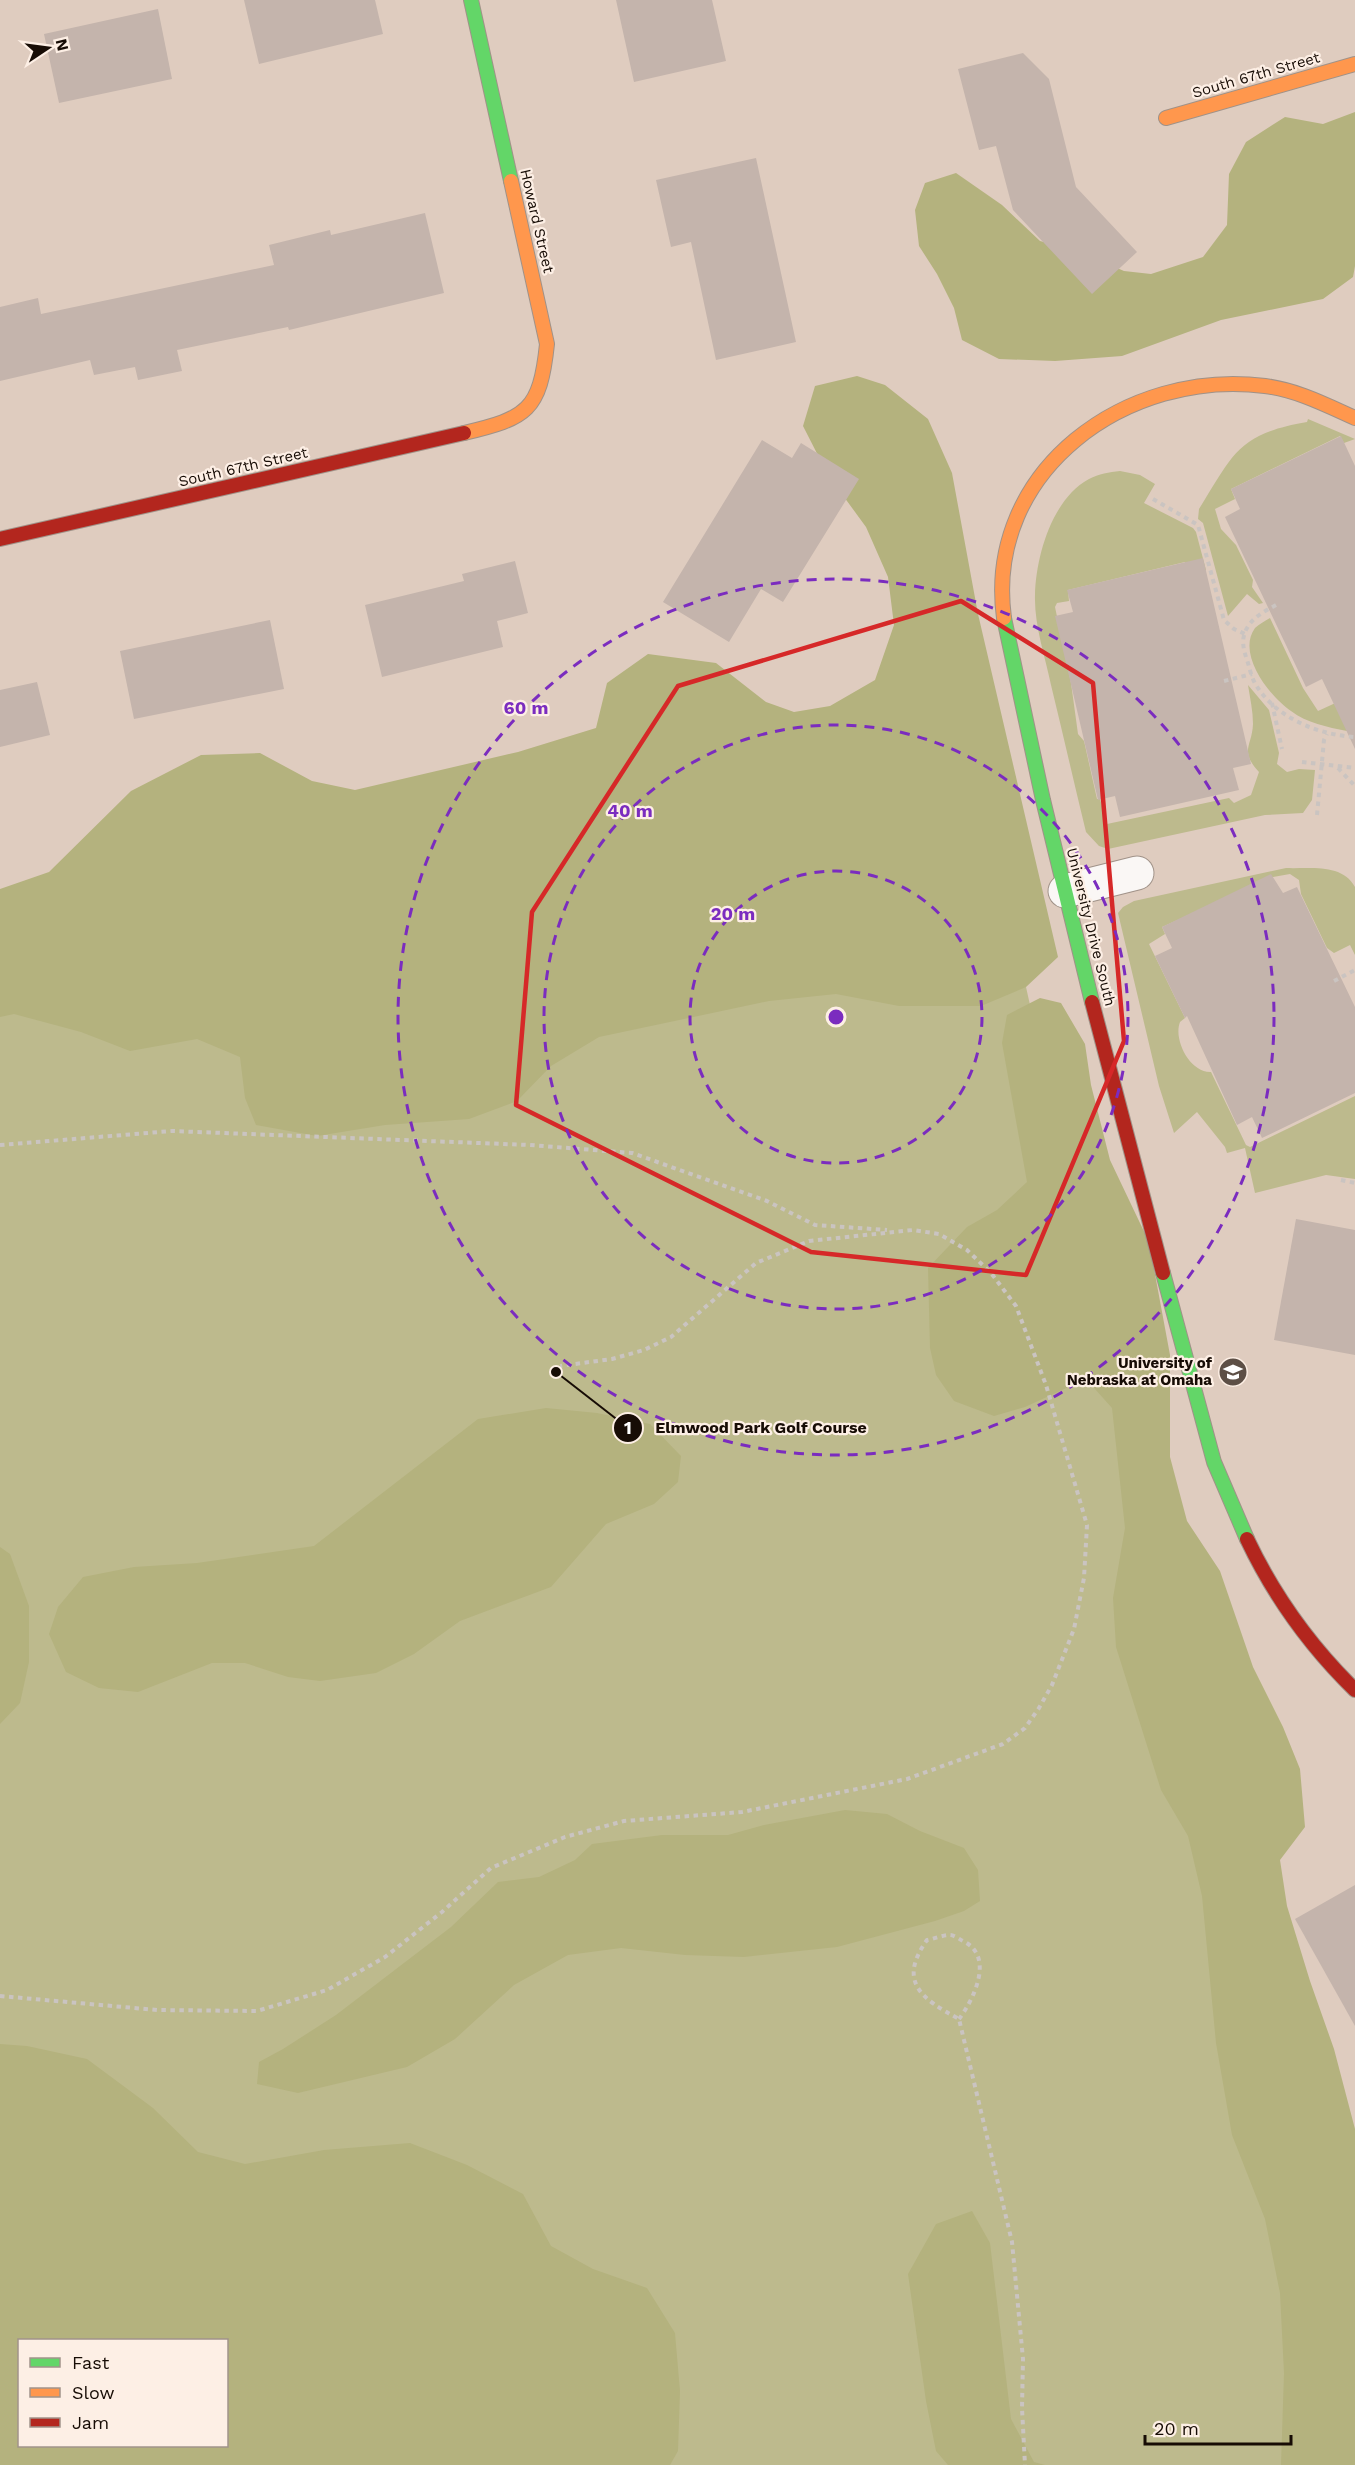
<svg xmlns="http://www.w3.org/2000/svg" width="1355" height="2465" font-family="'Work Sans',sans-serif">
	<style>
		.green { fill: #bdba8d; fill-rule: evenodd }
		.forest { fill: #b4b27e; fill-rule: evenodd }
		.building { fill: #c4b4ac }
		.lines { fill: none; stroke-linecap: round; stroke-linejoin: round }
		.street-casing { stroke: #a09288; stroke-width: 35 }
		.fast-casing { stroke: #a09288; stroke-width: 16 }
		.slow-casing { stroke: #a09288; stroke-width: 16 }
		.jam-casing { stroke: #a09288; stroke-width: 16 }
		.path { stroke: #cac4c1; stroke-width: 4; stroke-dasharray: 4.5 4.5; stroke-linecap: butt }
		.street { stroke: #faf7f5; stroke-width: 33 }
		.fast { stroke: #63d668; stroke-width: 14 }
		.slow { stroke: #ff974d; stroke-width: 14 }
		.jam { stroke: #b3261e; stroke-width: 14 }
		.marked { fill: none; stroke: #d62828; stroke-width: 4.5; stroke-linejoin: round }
		.ring { fill: none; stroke: #7b2cbf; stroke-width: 3; stroke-dasharray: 10 8 }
		.labels { text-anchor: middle; stroke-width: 4.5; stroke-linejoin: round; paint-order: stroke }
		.street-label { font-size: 15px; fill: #170c05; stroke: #fdefe5 }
		.poi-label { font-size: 15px; font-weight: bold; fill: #170c05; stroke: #fdefe5; text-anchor: end }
		.centre { fill: #7b2cbf; stroke: #fdefe5; stroke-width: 3 }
		.ring-label { font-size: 18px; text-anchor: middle; font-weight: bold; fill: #7b2cbf; stroke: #fdefe5; stroke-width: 4.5; stroke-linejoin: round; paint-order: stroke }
		.leader { fill: none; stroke: #170c05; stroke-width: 2 }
		.callout-dot { fill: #170c05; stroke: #fdefe5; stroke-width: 2 }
		.mark-label { font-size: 18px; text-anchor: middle; font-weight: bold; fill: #fff }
		.callout-label { font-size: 16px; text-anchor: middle; font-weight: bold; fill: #170c05; stroke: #fdefe5; stroke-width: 4.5; stroke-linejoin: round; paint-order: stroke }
	</style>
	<rect width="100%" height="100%" fill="#dfccbf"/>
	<g class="green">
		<path d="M 1308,419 L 1355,439 L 1344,443 L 1340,436 L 1231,489 L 1235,499 L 1215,509 L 1221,529 L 1236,545 L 1253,580 L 1252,587 L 1263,603 L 1259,604 L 1247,594 L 1228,616 L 1203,523 L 1198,519 L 1199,509 C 1234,453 1238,434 1307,422 Z"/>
		<path d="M 1120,471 L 1140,475 L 1155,484 L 1144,503 L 1193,528 L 1196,532 L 1206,570 L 1188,573 L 1185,562 L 1068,590 L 1069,601 L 1057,603 L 1055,607 L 1071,683 L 1078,734 L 1084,741 L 1097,799 L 1100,799 L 1107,824 L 1229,798 L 1234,803 L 1251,795 L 1259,772 C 1239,750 1252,747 1253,724 C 1253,711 1250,698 1248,685 L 1269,710 L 1279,753 L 1277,764 L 1287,772 L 1299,769 L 1315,770 L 1312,800 L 1303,813 L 1265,815 L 1108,849 L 1099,846 L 1086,832 C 1074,783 1063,734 1051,685 C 1045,656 1034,625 1035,595 C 1036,556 1052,499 1089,479 C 1099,474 1109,472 1120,471 Z"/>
		<path d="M 1270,618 L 1303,688 L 1318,711 L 1355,694 L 1347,731 C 1327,727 1307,723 1291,711 C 1270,697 1236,654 1255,628 C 1259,624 1265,621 1270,618 Z"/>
		<path d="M 965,713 L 1355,2465 L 0,2465 L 0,930 ZM 20,2340 L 226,2340 L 226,2446 L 20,2446 Z"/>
		<path d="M 1286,868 C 1310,869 1342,863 1355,887 L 1355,955 L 1350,945 L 1334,953 L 1327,948 L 1301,894 L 1299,880 L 1290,874 L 1273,877 L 1162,927 L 1165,934 L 1149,944 L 1185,1018 L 1180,1022 C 1173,1040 1190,1073 1211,1072 L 1246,1145 L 1250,1147 L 1355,1096 L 1355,1179 L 1326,1175 L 1255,1193 L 1245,1148 L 1227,1153 L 1225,1147 L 1197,1112 L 1174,1133 L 1159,1086 L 1118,913 L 1123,907 L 1134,901 Z"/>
	</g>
	<g class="forest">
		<path d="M 1355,112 L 1355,266 L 1353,277 L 1323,299 L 1221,320 L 1122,356 L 1055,361 L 999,359 L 962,340 L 954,308 L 937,274 L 919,246 L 915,210 L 925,183 L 956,173 L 1002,205 L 1040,241 L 1078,251 L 1124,271 L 1151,274 L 1203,257 L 1227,225 L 1229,174 L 1246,142 L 1285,117 L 1323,124 Z"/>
		<path d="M 857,376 L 885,385 L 928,419 L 952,473 L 978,614 L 1058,957 L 1026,987 L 981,1006 L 899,1006 L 836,994 L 769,1001 L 599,1037 L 551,1066 L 517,1101 L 469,1119 L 385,1125 L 317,1136 L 256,1125 L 245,1098 L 240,1057 L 197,1039 L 130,1051 L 81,1032 L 14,1014 L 0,1017 L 0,889 L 49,872 L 131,791 L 201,755 L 260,753 L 312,781 L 355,790 L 518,752 L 596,728 L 607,683 L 648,654 L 716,663 L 766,702 L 794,712 L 830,706 L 875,680 L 894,625 L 888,577 L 866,527 L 828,475 L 803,426 L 815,386 Z"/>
		<path d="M 1040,998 L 1061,1003 L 1085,1044 L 1091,1085 L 1110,1160 L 1149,1242 L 1170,1355 L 1170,1457 L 1187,1521 L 1220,1571 L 1253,1667 L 1283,1727 L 1300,1769 L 1305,1827 L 1280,1860 L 1287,1906 L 1310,1981 L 1334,2049 L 1355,2129 L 1355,2465 L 1281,2465 L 1284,2373 L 1280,2293 L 1265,2219 L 1232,2135 L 1216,2043 L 1202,1896 L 1188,1836 L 1161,1790 L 1116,1647 L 1113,1598 L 1125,1528 L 1112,1408 L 1086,1379 L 1025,1407 L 994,1416 L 954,1401 L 936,1375 L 930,1348 L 928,1268 L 967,1227 L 997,1210 L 1027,1182 L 1002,1043 L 1007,1015 Z"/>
		<path d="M 546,1408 L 597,1413 L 650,1424 L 681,1456 L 678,1482 L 654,1504 L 606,1524 L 551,1587 L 460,1621 L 414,1654 L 376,1673 L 320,1681 L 288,1677 L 245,1663 L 212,1663 L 138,1692 L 99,1688 L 66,1672 L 49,1634 L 58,1607 L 83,1577 L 134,1567 L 197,1563 L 314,1546 L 478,1419 Z"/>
		<path d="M 0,1547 L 10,1554 L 29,1606 L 29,1662 L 20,1703 L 0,1724 Z"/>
		<path d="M 845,1810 L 887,1814 L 920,1831 L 964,1848 L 978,1870 L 980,1901 L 964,1911 L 935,1921 L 837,1947 L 744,1957 L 685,1955 L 621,1948 L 568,1955 L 514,1985 L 455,2039 L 407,2067 L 298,2093 L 257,2084 L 259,2062 L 283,2049 L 336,2015 L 451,1927 L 498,1882 L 539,1877 L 575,1860 L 592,1844 L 662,1835 L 728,1835 L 764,1825 Z"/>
		<path d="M 0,2044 L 27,2046 L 87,2059 L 153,2108 L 198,2152 L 245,2164 L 324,2150 L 410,2143 L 467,2165 L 523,2194 L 551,2246 L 593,2269 L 647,2288 L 675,2333 L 680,2391 L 678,2451 L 670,2465 L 0,2465 ZM 20,2340 L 226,2340 L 226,2446 L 20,2446 Z"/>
		<path d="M 972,2211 L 990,2243 L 1011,2419 L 1034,2462 L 1045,2465 L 948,2465 L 936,2451 L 926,2401 L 908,2274 L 936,2224 Z"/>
	</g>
	<g class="building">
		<path d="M 244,0 L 375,0 L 383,34 L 259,64 Z"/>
		<path d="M 616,0 L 712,0 L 726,61 L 634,82 Z"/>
		<path d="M 158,9 L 172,79 L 59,103 L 44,34 Z"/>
		<path d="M 1023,53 L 1049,79 L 1076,187 L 1137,252 L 1092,294 L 1013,210 L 996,146 L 979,150 L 958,69 Z"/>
		<path d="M 756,158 L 796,342 L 716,360 L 691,242 L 671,247 L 656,180 Z"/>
		<path d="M 425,213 L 444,293 L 289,330 L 288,327 L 177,350 L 182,371 L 138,380 L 135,367 L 94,375 L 90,360 L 0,381 L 0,307 L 38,298 L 41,314 L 274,265 L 269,245 L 330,230 L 331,235 Z"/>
		<path d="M 1341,436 L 1355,466 L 1355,749 L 1322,679 L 1306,687 L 1225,517 L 1240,509 L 1231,489 Z"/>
		<path d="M 762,440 L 792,458 L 801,443 L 859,479 L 783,602 L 761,589 L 729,642 L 663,602 Z"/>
		<path d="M 1203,558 L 1251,764 L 1233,768 L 1239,790 L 1120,817 L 1115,796 L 1098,800 L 1055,616 L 1073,612 L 1067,590 Z"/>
		<path d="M 515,561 L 528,613 L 497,621 L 503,647 L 382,677 L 365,605 L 464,581 L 462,574 Z"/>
		<path d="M 270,620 L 284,689 L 134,719 L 120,651 Z"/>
		<path d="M 37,682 L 50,735 L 0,747 L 0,690 Z"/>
		<path d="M 1271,874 L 1283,893 L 1297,887 L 1355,1007 L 1355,1093 L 1262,1138 L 1252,1117 L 1237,1125 L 1187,1016 L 1185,1018 L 1155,956 L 1172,948 L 1162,927 Z"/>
		<path d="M 1296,1219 L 1355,1230 L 1355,1355 L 1274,1340 Z"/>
		<path d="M 1355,1885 L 1355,2026 L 1295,1919 Z"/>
	</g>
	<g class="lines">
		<g class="street-casing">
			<path id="street" d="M 1065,891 L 1137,873"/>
		</g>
		<g class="fast-casing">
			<g id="fast">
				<path d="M 471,0 L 511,181"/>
				<path d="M 1004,618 L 1043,800 L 1092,1002"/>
				<path d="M 1163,1273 L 1214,1462 L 1247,1539"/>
			</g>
		</g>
		<g class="slow-casing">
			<g id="slow">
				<path d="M 1166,118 L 1355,64"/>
				<path d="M 464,433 C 527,418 540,411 547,344 L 511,181"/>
				<path d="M 1004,618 C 984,470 1128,368 1265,386 C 1297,390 1326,405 1355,418"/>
			</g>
		</g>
		<g class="jam-casing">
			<g id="jam">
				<path d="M 0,539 L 464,433"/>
				<path d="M 1092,1002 L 1163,1273"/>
				<path d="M 1247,1539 C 1274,1596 1310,1646 1355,1690"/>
			</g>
		</g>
		<g class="path">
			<path d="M 1153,499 L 1198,525 L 1224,620 L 1234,629 L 1245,634"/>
			<path d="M 1276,605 C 1265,611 1253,617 1247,628 C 1240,640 1244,651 1248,663 C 1250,670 1252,679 1256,685 C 1276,718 1319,735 1355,737"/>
			<path d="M 1224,681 L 1252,674"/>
			<path d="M 1272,703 L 1282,749"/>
			<path d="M 1302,762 L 1355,768"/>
			<path d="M 1338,768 L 1355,786"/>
			<path d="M 1317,815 L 1324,740 L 1327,734"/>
			<path d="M 1334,981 L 1355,970"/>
			<path d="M 0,1145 L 172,1131 L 530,1145 L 632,1153 L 767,1201 L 815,1225 L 887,1230"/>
			<path d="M 1341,1180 L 1355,1183"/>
			<path d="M 0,1996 L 157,2010 L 257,2011 L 327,1990 L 385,1957 L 442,1912 L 491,1868 L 565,1837 L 624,1821 L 742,1812 L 907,1779 L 1003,1744 L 1025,1728 L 1039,1708 L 1052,1685 L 1074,1629 L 1084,1578 L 1087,1525 L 1046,1385 L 1016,1306 L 991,1273 L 967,1250 L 939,1234 L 913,1230 L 809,1241 L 756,1263 L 671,1337 L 644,1350 L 612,1359 L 560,1366"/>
			<path d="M 959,2019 C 974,1999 995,1956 963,1941 C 959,1939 954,1935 950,1935 C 943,1935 933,1939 927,1940 C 897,1982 922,1999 959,2019 L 1012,2242 L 1023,2359 L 1022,2408 L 1025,2465"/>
		</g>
		<use href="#street" class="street"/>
		<use href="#fast" class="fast"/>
		<use href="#slow" class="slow"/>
		<use href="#jam" class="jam"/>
	</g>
	<path class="marked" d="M 961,601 L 1093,683 L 1124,1041 L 1026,1275 L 811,1252 L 516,1105 L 532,912 L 678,686 Z"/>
	<g class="ring">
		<circle cx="836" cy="1017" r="146"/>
		<circle cx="836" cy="1017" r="292"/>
		<circle cx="836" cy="1017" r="438"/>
	</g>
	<defs>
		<g id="university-disc" transform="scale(1.5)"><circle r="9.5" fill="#5d4f46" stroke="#fdefe5"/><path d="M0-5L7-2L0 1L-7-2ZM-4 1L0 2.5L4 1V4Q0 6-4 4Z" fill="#fff"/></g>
	</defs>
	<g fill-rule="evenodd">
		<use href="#university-disc" x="1233" y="1372"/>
	</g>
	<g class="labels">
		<g class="street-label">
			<text transform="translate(1256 75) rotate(-16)" y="5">South 67th Street</text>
			<text transform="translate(537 221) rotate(77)" y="5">Howard Street</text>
			<text transform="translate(243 467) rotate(-13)" y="5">South 67th Street</text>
			<text transform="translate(1091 927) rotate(76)" y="5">University Drive South</text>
		</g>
		<g class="poi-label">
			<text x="1212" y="1368">University of<tspan x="1212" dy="17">Nebraska at Omaha</tspan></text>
		</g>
	</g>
	<circle cx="836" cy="1017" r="9" class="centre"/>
	<g class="ring-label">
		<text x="526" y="714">60 m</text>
		<text x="630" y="817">40 m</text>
		<text x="733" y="920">20 m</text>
	</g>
	<path class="leader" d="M556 1372L628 1428"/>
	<g class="callout-dot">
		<circle cx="556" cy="1372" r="6"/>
		<circle cx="628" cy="1428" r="15"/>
	</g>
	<g class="mark-label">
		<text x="628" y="1434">1</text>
	</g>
	<g class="callout-label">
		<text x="761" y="1433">Elmwood Park Golf Course</text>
	</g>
	<rect x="18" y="2339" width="210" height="108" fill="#fdefe5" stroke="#a1948b" stroke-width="1.5"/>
	<rect x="30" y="2358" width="30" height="9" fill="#63d668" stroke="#a1948b" stroke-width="1.5"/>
	<text x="72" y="2369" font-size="18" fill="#170c05">Fast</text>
	<rect x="30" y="2388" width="30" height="9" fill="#ff974d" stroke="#a1948b" stroke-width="1.5"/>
	<text x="72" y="2399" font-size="18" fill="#170c05">Slow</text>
	<rect x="30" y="2418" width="30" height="9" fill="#b3261e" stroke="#a1948b" stroke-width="1.5"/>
	<text x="72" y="2429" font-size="18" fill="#170c05">Jam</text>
	<g transform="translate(48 48) rotate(77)" stroke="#fdefe5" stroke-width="4.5" paint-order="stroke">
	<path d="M0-4.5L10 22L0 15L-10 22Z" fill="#170c05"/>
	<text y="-9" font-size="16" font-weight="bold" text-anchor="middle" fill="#170c05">N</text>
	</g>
	<path d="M1145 2435v9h146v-9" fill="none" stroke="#170c05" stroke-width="3"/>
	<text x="1154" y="2435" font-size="18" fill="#170c05" stroke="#fdefe5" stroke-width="4.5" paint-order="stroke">20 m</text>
</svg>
